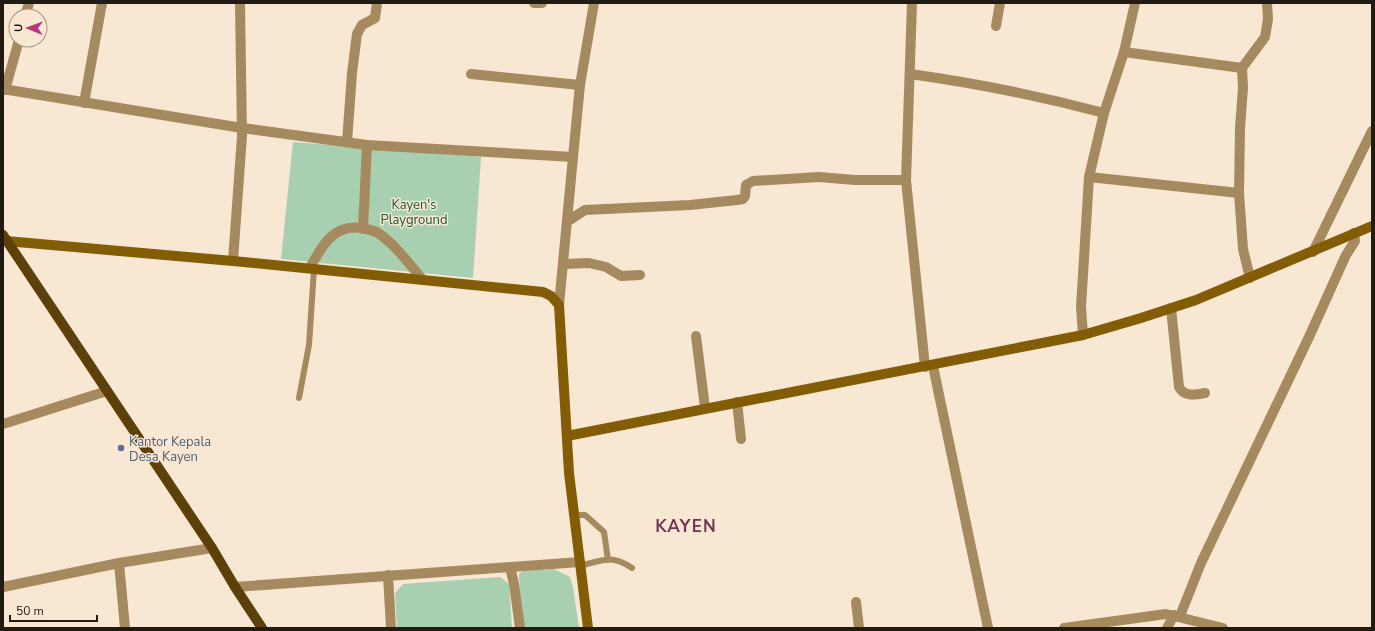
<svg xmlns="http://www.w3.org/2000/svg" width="1375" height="631" font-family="'Nunito Sans',sans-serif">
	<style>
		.green { fill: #a8cfaf }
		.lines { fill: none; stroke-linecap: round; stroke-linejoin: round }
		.lane { stroke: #a68a5f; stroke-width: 6 }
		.street { stroke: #a68a5f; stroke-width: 10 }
		.secondary { stroke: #835c06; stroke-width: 10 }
		.primary { stroke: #5d4009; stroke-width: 10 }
		.service-dot { fill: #5c6f8a; stroke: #f7e7d3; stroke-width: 1.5 }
		.labels { text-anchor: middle; stroke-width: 3; stroke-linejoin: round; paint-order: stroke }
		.park-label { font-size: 13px; fill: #17582d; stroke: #f7e7d3 }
		.service-label { font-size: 13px; fill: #4e5e75; stroke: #f7e7d3; text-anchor: start }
		.district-label { font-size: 17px; font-weight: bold; letter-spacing: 1px; fill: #713255; stroke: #f7e7d3 }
	</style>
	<rect width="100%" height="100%" fill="#f7e7d3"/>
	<g class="green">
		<path d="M 293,142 L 481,157 L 473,278 L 281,259 Z"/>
		<path d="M 554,569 L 570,577 L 573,587 L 579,628 L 522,628 L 519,574 L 523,571 Z"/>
		<path d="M 500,577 L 509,584 L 512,628 L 397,628 L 395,593 L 403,584 Z"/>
	</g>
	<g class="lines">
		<g class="lane">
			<path d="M 299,398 L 309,345 L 314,269"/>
			<path d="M 574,515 L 585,515 L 604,532 L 608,560"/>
			<path d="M 580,566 C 603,560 612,554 632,568"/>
		</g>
		<g class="street">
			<path d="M 534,3 L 542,3"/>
			<path d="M 25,16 L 29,3"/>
			<path d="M 996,26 L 1000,3"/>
			<path d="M 1124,52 L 1242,68"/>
			<path d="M 471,74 L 580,85"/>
			<path d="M 910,74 C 975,83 1040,96 1104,113"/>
			<path d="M 3,89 L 242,128 L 367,145 L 573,157 L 559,305"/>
			<path d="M 5,90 L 19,40"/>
			<path d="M 84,103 L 102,3"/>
			<path d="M 347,142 L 352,73 L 357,34 L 362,25 L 375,18 L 377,3"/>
			<path d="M 573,157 L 580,85 L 594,3"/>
			<path d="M 1089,177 L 1239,193 L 1240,128 L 1243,88 L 1242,68 L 1265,37 L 1268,19 L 1267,3"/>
			<path d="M 906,180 L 912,3"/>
			<path d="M 1239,193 L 1243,249 L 1250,278"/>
			<path d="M 568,221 L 585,210 L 690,205 L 737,200 L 743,199 L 745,196 L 746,185 L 753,181 L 819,177 L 855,180 L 906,180 L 925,367"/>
			<path d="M 363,229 L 367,145"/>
			<path d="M 1313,252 L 1372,131"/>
			<path d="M 233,261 L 242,136 L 240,3"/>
			<path d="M 564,264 L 589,263 L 606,267 L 621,276 L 640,275"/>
			<path d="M 310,268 C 321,247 333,224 361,228 C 366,229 374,230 378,233 C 396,245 409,264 423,280"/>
			<path d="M 1171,308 L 1179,387 C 1184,397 1195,395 1205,393"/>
			<path d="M 1083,335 L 1081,307 L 1089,177 L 1104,113 L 1124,52 L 1135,3"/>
			<path d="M 696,336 L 705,408"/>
			<path d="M 933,366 L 988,628"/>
			<path d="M 737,402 L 741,439"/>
			<path d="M 3,424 L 107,391"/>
			<path d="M 119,563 L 125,628"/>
			<path d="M 510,567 L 514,584 L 520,628"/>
			<path d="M 388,575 L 391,628"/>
			<path d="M 3,587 L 119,563 L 212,548"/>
			<path d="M 235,587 L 580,562"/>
			<path d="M 856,602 L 859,628"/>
			<path d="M 1180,616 L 1201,563 L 1309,337 L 1346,255 L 1355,241 L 1354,233"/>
			<path d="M 1064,628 L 1166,614 L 1223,628"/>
			<path d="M 1167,628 L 1174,615"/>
		</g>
		<g class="secondary">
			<path d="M 6,241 L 233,261 L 543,292 L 551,296 L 559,305 L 569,473 L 588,628"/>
			<path d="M 567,436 L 1083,335 L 1141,318 L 1196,300 L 1372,226"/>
		</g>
		<path class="primary" d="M 3,235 L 212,548 L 235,587 L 262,628"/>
	</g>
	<circle class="service-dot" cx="121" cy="448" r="4"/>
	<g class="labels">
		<g class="park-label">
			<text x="414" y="209">Kayen's<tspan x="414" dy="15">Playground</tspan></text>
		</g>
		<g class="service-label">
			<text x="129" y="446">Kantor Kepala<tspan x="129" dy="15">Desa Kayen</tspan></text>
		</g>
		<g class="district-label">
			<text x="686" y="532">KAYEN</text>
		</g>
	</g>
	<rect width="1375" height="631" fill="none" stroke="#201b13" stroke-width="8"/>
	<g transform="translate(28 28) rotate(271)"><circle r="19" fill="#f7e7d3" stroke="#a19586"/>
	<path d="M0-3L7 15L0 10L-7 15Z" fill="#b73884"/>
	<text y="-6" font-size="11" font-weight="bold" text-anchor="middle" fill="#201b13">U</text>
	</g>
	<path d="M10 615v6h87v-6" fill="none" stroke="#201b13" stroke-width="2"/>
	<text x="16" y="615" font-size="12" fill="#201b13" stroke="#f7e7d3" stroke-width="3" paint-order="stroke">50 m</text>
</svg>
